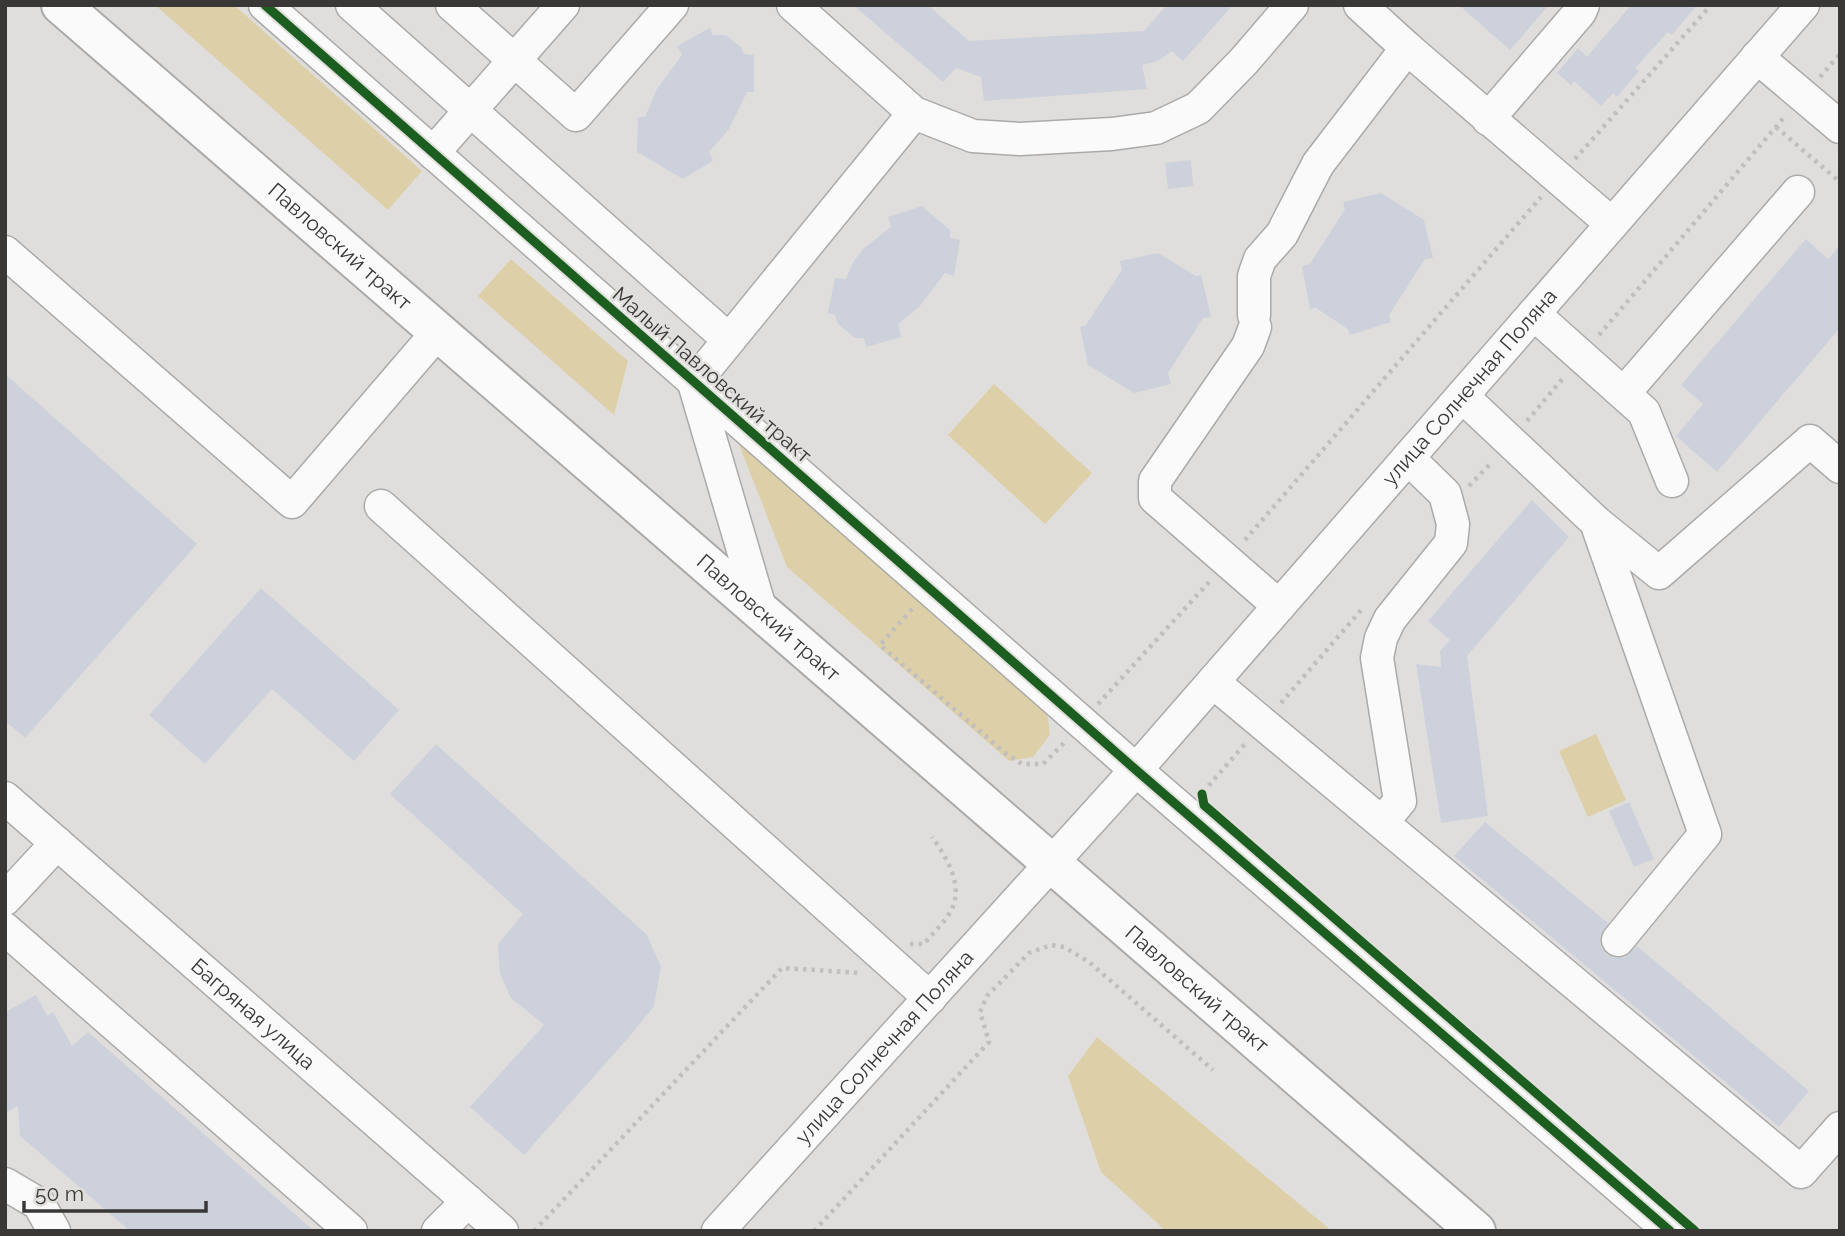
<svg xmlns="http://www.w3.org/2000/svg" width="1845" height="1236" font-family="Raleway,sans-serif">
	<style>
		.green { fill: #ddd0a9 }
		.building { fill: #cdd1db }
		.lines { fill: none; stroke-linecap: round; stroke-linejoin: round }
		.minor-casing { stroke: #abaaa9; stroke-width: 35 }
		.major-casing { stroke: #abaaa9; stroke-width: 42 }
		.path { stroke: #c0bfbe; stroke-width: 4.5; stroke-dasharray: 3.5 5; stroke-linecap: butt }
		.minor { stroke: #fafafa; stroke-width: 32 }
		.major { stroke: #fafafa; stroke-width: 38 }
		.cycleway-casing { stroke: #e1dfdb; stroke-width: 13 }
		.cycleway { stroke: #1b5e20; stroke-width: 9 }
		.labels { text-anchor: middle; stroke-width: 5; stroke-linejoin: round; paint-order: stroke }
		.street-label { font-size: 21px; fill: #393836; stroke: #e1dfdb }
	</style>
	<rect width="100%" height="100%" fill="#e0dedc"/>
	<g class="green">
		<path d="M 155,5 L 234,5 L 422,171 L 388,210 Z"/>
		<path d="M 511,259 L 628,361 L 614,415 L 478,296 Z"/>
		<path d="M 994,384 L 1092,473 L 1045,524 L 948,435 Z"/>
		<path d="M 736,437 L 1047,710 L 1050,735 L 1033,757 L 1009,761 L 787,567 Z"/>
		<path d="M 1596,734 L 1626,800 L 1588,817 L 1559,751 Z"/>
		<path d="M 1097,1037 L 1332,1231 L 1166,1231 L 1101,1172 L 1068,1076 Z"/>
	</g>
	<g class="building">
		<path d="M 853,5 L 928,5 L 969,41 L 1144,31 L 1167,5 L 1233,5 L 1183,61 L 1172,51 L 1158,61 L 1142,65 L 1147,89 L 984,101 L 981,77 L 956,68 L 943,82 Z"/>
		<path d="M 1459,5 L 1549,5 L 1510,50 Z"/>
		<path d="M 1631,5 L 1697,5 L 1672,35 L 1668,32 L 1635,68 L 1639,71 L 1617,97 L 1613,93 L 1601,106 L 1574,81 L 1571,85 L 1557,73 L 1578,48 L 1587,57 Z"/>
		<path d="M 710,28 L 713,35 L 726,35 L 741,47 L 744,54 L 754,55 L 754,92 L 747,92 L 729,129 L 709,152 L 713,161 L 683,179 L 637,152 L 638,117 L 645,117 L 657,89 L 682,55 L 677,46 Z"/>
		<path d="M 1191,160 L 1193,186 L 1168,189 L 1165,163 Z"/>
		<path d="M 1381,193 L 1424,220 L 1433,258 L 1425,259 L 1389,315 L 1391,322 L 1350,335 L 1348,329 L 1316,308 L 1310,309 L 1302,266 L 1310,264 L 1345,209 L 1343,202 Z"/>
		<path d="M 922,206 L 950,230 L 950,238 L 960,240 L 954,276 L 945,273 L 919,307 L 898,324 L 901,337 L 866,347 L 864,338 L 855,338 L 837,323 L 835,315 L 828,313 L 835,278 L 846,279 L 852,264 L 863,249 L 891,227 L 888,217 Z"/>
		<path d="M 1806,239 L 1828,259 L 1840,245 L 1840,328 L 1717,472 L 1676,436 L 1703,404 L 1681,385 Z"/>
		<path d="M 1158,253 L 1196,276 L 1201,275 L 1211,317 L 1203,318 L 1168,373 L 1171,384 L 1134,393 L 1088,365 L 1080,327 L 1086,325 L 1122,270 L 1120,261 Z"/>
		<path d="M 5,374 L 197,544 L 25,738 L 5,721 Z"/>
		<path d="M 1532,500 L 1569,537 L 1467,656 L 1488,816 L 1441,823 L 1416,664 L 1441,667 L 1440,651 L 1450,640 L 1428,621 Z"/>
		<path d="M 261,588 L 399,710 L 354,761 L 272,689 L 205,764 L 149,715 Z"/>
		<path d="M 436,744 L 647,935 L 661,967 L 654,1006 L 630,1036 L 524,1155 L 470,1107 L 544,1025 L 511,998 L 500,974 L 498,944 L 523,914 L 390,794 Z"/>
		<path d="M 1629,802 L 1654,859 L 1634,867 L 1609,811 Z"/>
		<path d="M 1485,822 L 1608,923 L 1600,938 L 1601,947 L 1607,955 L 1616,958 L 1624,957 L 1637,946 L 1809,1091 L 1779,1127 L 1454,856 Z"/>
		<path d="M 36,995 L 47,1016 L 53,1012 L 72,1046 L 88,1032 L 314,1231 L 130,1231 L 20,1136 L 18,1106 L 5,1113 L 5,1012 Z"/>
	</g>
	<g class="lines">
		<g class="minor-casing">
			<g id="minor">
				<path d="M 265,5 L 1136,770 L 1670,1231"/>
				<path d="M 352,5 L 729,340"/>
				<path d="M 452,5 L 576,115 L 672,5"/>
				<path d="M 793,5 L 914,113 L 973,136 L 1020,139 L 1112,134 L 1156,128 L 1198,108 L 1244,61 L 1292,5"/>
				<path d="M 1360,5 L 1407,48"/>
				<path d="M 1757,57 L 1840,127"/>
				<path d="M 1488,119 L 1580,12 L 1583,5"/>
				<path d="M 433,153 L 563,5"/>
				<path d="M 5,252 L 292,502 L 437,333"/>
				<path d="M 1534,314 L 1644,412 L 1672,481"/>
				<path d="M 1254,315 L 1254,276 L 1260,259 L 1282,234 L 1318,164 L 1407,48 L 1612,224"/>
				<path d="M 1255,327 L 1248,346 L 1155,481 L 1155,498 L 1279,606"/>
				<path d="M 694,383 L 914,113"/>
				<path d="M 694,383 L 760,608"/>
				<path d="M 1624,393 L 1798,192"/>
				<path d="M 1462,396 L 1596,522 L 1705,834 L 1618,940"/>
				<path d="M 381,506 L 930,998"/>
				<path d="M 1596,522 L 1659,573 L 1810,441 L 1840,467"/>
				<path d="M 1213,682 L 1801,1172 L 1840,1128"/>
				<path id="s1" d="M 5,798 L 502,1231"/>
				<path d="M 1383,821 L 1400,801 L 1377,658 L 1381,638 L 1390,619 L 1451,543 L 1453,524 L 1445,494 L 1408,458"/>
				<path d="M 5,899 L 57,843"/>
				<path d="M 5,929 L 351,1231"/>
				<path d="M 5,1184 L 39,1204 L 54,1231"/>
				<path d="M 438,1231 L 468,1201"/>
				<path id="s2" d="M 718,1231 L 1136,770 L 1803,5"/>
			</g>
		</g>
		<g class="major-casing">
			<g id="major">
				<path id="s3" d="M 61,5 L 1476,1231"/>
			</g>
		</g>
		<g class="path">
			<path d="M 1820,77 L 1840,54"/>
			<path d="M 1776,127 L 1840,182"/>
			<path d="M 1575,159 L 1711,5"/>
			<path d="M 1599,335 L 1786,115"/>
			<path d="M 1527,421 L 1564,377"/>
			<path d="M 1469,486 L 1492,462"/>
			<path d="M 1245,540 L 1541,197"/>
			<path d="M 912,609 L 880,645 L 1005,753 L 1022,764 L 1043,764 L 1064,743"/>
			<path d="M 1281,703 L 1362,609"/>
			<path d="M 1098,704 L 1210,581"/>
			<path d="M 1203,792 L 1245,744"/>
			<path d="M 910,944 L 924,944 C 932,934 942,925 949,914 C 966,888 947,858 932,837"/>
			<path d="M 534,1231 L 782,968 L 861,973"/>
			<path d="M 814,1231 L 989,1042 L 980,1012 L 987,996 L 1029,953 L 1051,945 L 1064,947 L 1089,962 L 1213,1070"/>
		</g>
		<use href="#minor" class="minor"/>
		<use href="#major" class="major"/>
		<g class="cycleway-casing">
			<g id="cycleway">
				<path d="M 265,5 L 1136,770 L 1670,1231"/>
				<path d="M 1202,794 L 1204,805 L 1695,1231"/>
			</g>
		</g>
		<use href="#cycleway" class="cycleway"/>
	</g>
	<g class="labels">
		<g class="street-label">
			<text dy="7" stroke="none"><textPath href="#s3" startOffset="369">Павловский тракт</textPath></text>
			<text transform="translate(712 375) rotate(41)" y="7">Малый Павловский тракт</text>
			<text dy="7" stroke="none"><textPath href="#s2" startOffset="1130">улица Солнечная Поляна</textPath></text>
			<text dy="7" stroke="none"><textPath href="#s3" startOffset="936">Павловский тракт</textPath></text>
			<text dy="7" stroke="none"><textPath href="#s3" startOffset="1503">Павловский тракт</textPath></text>
			<text dy="7" stroke="none"><textPath href="#s1" startOffset="329">Багряная улица</textPath></text>
			<text dy="7" stroke="none"><textPath href="#s2" startOffset="248">улица Солнечная Поляна</textPath></text>
		</g>
	</g>
	<rect width="1845" height="1236" fill="none" stroke="#393836" stroke-width="14"/>
	<path d="M24 1201v10h182v-10" fill="none" stroke="#393836" stroke-width="3.5"/>
	<text x="35" y="1201" font-size="21" fill="#393836" stroke="#e1dfdb" stroke-width="5" paint-order="stroke">50 m</text>
</svg>
